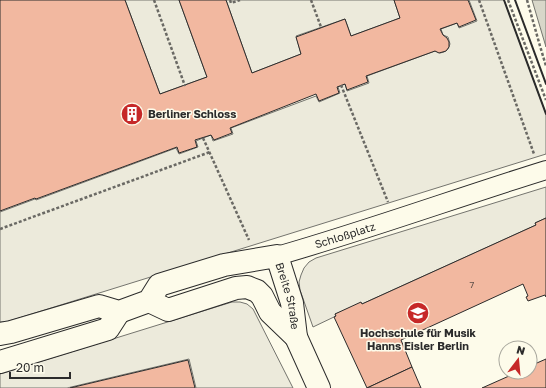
<svg xmlns="http://www.w3.org/2000/svg" width="546" height="388" font-family="'Golos Text',sans-serif">
	<style>
		.parking { fill: #eceadb; stroke: #74746e }
		.water { fill: #d8d7c9; stroke: #74746e }
		.building { fill: #f2b8a0; stroke: #2b2b2b }
		.lines { fill: none; stroke-linecap: round; stroke-linejoin: round }
		.minor-casing { stroke: #2b2b2b; stroke-width: 20 }
		.tertiary-casing { stroke: #2b2b2b; stroke-width: 24 }
		.path { stroke: #6a6964; stroke-width: 2.5; stroke-dasharray: 3 2; stroke-linecap: butt }
		.minor { stroke: #fdfbea; stroke-width: 18 }
		.tertiary { stroke: #fdfbea; stroke-width: 22 }
		.wall { stroke: #2b2b2b; stroke-width: 2 }
		.labels { text-anchor: middle; stroke-width: 3; stroke-linejoin: round; paint-order: stroke }
		.number-label { font-size: 9px; fill: #5d4e48 }
		.poi-label { font-size: 11px; font-weight: bold; fill: #2b2b2b; stroke: #fdfbea; text-anchor: start }
		.street-label { font-size: 11px; fill: #2b2b2b; stroke: #fdfbea }
	</style>
	<rect width="100%" height="100%" fill="#fdfbea"/>
	<g class="parking">
		<path d="M 125,0 L 179,0 L 207,77 L 160,94 Z"/>
		<path d="M 226,0 L 394,0 L 400,18 L 351,36 L 345,19 L 296,36 L 301,54 L 252,73 Z"/>
		<path d="M 469,0 L 504,0 L 546,114 L 546,154 L 6,322 L 0,322 L 0,212 L 35,199 L 36,200 L 176,148 L 179,154 L 198,147 L 196,141 L 203,138 L 211,135 L 213,141 L 233,134 L 231,128 L 316,96 L 319,102 L 340,93 L 338,87 L 345,84 L 347,91 L 369,83 L 367,76 L 435,51 L 440,53 L 444,52 L 448,49 L 450,44 L 448,37 L 443,35 L 441,29 L 457,23 L 459,28 L 477,21 Z"/>
		<path d="M 546,187 L 546,218 L 535,223 L 536,225 L 362,304 L 335,314 L 336,316 L 313,327 L 300,290 L 299,282 L 301,275 L 304,268 L 309,262 L 316,258 Z"/>
		<path d="M 232,302 L 240,302 L 247,304 L 253,309 L 293,388 L 196,388 L 189,359 L 67,388 L 0,388 L 0,374 Z"/>
	</g>
	<path class="water" d="M 532,0 L 546,0 L 546,47 Z"/>
	<g class="building">
		<path d="M 0,0 L 125,0 L 160,94 L 207,77 L 179,0 L 226,0 L 252,73 L 301,54 L 296,37 L 345,19 L 351,36 L 400,18 L 394,0 L 468,0 L 476,20 L 459,27 L 457,23 L 440,29 L 443,35 L 447,38 L 449,42 L 449,47 L 446,51 L 439,53 L 435,51 L 366,76 L 368,82 L 347,90 L 345,84 L 337,87 L 339,93 L 319,101 L 316,94 L 230,128 L 232,133 L 214,140 L 211,135 L 195,140 L 197,147 L 179,153 L 177,147 L 36,199 L 35,198 L 0,211 Z"/>
		<path d="M 546,218 L 546,297 L 545,295 L 528,301 L 526,297 L 528,296 L 523,284 L 401,340 L 412,367 L 367,388 L 334,317 L 336,316 L 335,314 L 361,302 L 362,304 L 536,225 L 535,223 Z"/>
		<path d="M 546,359 L 546,388 L 482,388 L 518,372 L 530,372 L 530,366 Z"/>
		<path d="M 188,360 L 195,388 L 70,388 Z"/>
		<path d="M 412,367 L 421,388 L 367,388 Z"/>
	</g>
	<g class="lines">
		<g class="minor-casing">
			<g id="minor">
				<path id="s1" d="M 277,256 C 368,230 456,198 546,170"/>
			</g>
		</g>
		<g class="tertiary-casing">
			<g id="tertiary">
				<path d="M 149,301 L 168,310 L 236,288 L 247,287 L 257,291 L 262,296 L 270,312 L 296,337"/>
				<path id="s2" d="M 0,334 L 11,332 L 99,306 L 119,312 L 149,301 L 159,285 L 224,265 L 277,256 L 292,303 L 296,337 L 319,388"/>
				<path d="M 0,362 L 108,329 L 119,312"/>
			</g>
		</g>
		<g class="path">
			<path d="M 154,0 L 185,86"/>
			<path d="M 230,0 L 231,3 L 240,0"/>
			<path d="M 311,0 L 321,27"/>
			<path d="M 479,0 L 534,154"/>
			<path d="M 508,0 L 546,100"/>
			<path d="M 527,0 L 540,46 L 546,66"/>
			<path d="M 341,85 L 388,202"/>
			<path d="M 203,138 L 249,240"/>
			<path d="M 0,229 L 210,152"/>
		</g>
		<use href="#minor" class="minor"/>
		<use href="#tertiary" class="tertiary"/>
		<g class="wall">
			<path d="M 504,0 L 546,114"/>
			<path d="M 515,0 L 546,84"/>
		</g>
	</g>
	<defs>
		<g id="building-disc" transform="scale(1.15)"><circle r="9.5" fill="#c62828" stroke="#fdfbea"/><path d="M-4-6H4V6H1V3H-1V6H-4ZM-2.5-4.3h1.7v1.8h-1.7ZM.8-4.3h1.7v1.8H.8ZM-2.5-1h1.7V.8h-1.7ZM.8-1h1.7V.8H.8Z" fill="#fff"/></g>
		<g id="university-disc" transform="scale(1.15)"><circle r="9.5" fill="#c62828" stroke="#fdfbea"/><path d="M0-5L7-2L0 1L-7-2ZM-4 1L0 2.5L4 1V4Q0 6-4 4Z" fill="#fff"/></g>
	</defs>
	<g fill-rule="evenodd">
		<use href="#building-disc" x="132" y="114"/>
		<use href="#university-disc" x="418" y="313"/>
	</g>
	<g class="labels">
		<g class="number-label">
			<text x="472" y="288">7</text>
		</g>
		<g class="poi-label">
			<text x="148" y="118">Berliner Schloss</text>
			<text x="418" y="337" text-anchor="middle">Hochschule für Musik<tspan x="418" dy="13">Hanns Eisler Berlin</tspan></text>
		</g>
		<g class="street-label">
			<text dy="4" stroke="none"><textPath href="#s1" startOffset="71">Schloßplatz</textPath></text>
			<text dy="4" stroke="none"><textPath href="#s2" startOffset="338">Breite Straße</textPath></text>
		</g>
	</g>
	<g transform="translate(518 360) rotate(16)"><circle r="19" fill="#fdfbea" stroke="#a9a89e"/>
	<path d="M0-3L7 15L0 10L-7 15Z" fill="#c62828"/>
	<text y="-6" font-size="11" font-weight="bold" text-anchor="middle" fill="#2b2b2b">N</text>
	</g>
	<path d="M10 372v6h60v-6" fill="none" stroke="#2b2b2b" stroke-width="2"/>
	<text x="16" y="372" font-size="12" fill="#2b2b2b" stroke="#fdfbea" stroke-width="3" paint-order="stroke">20 m</text>
</svg>
